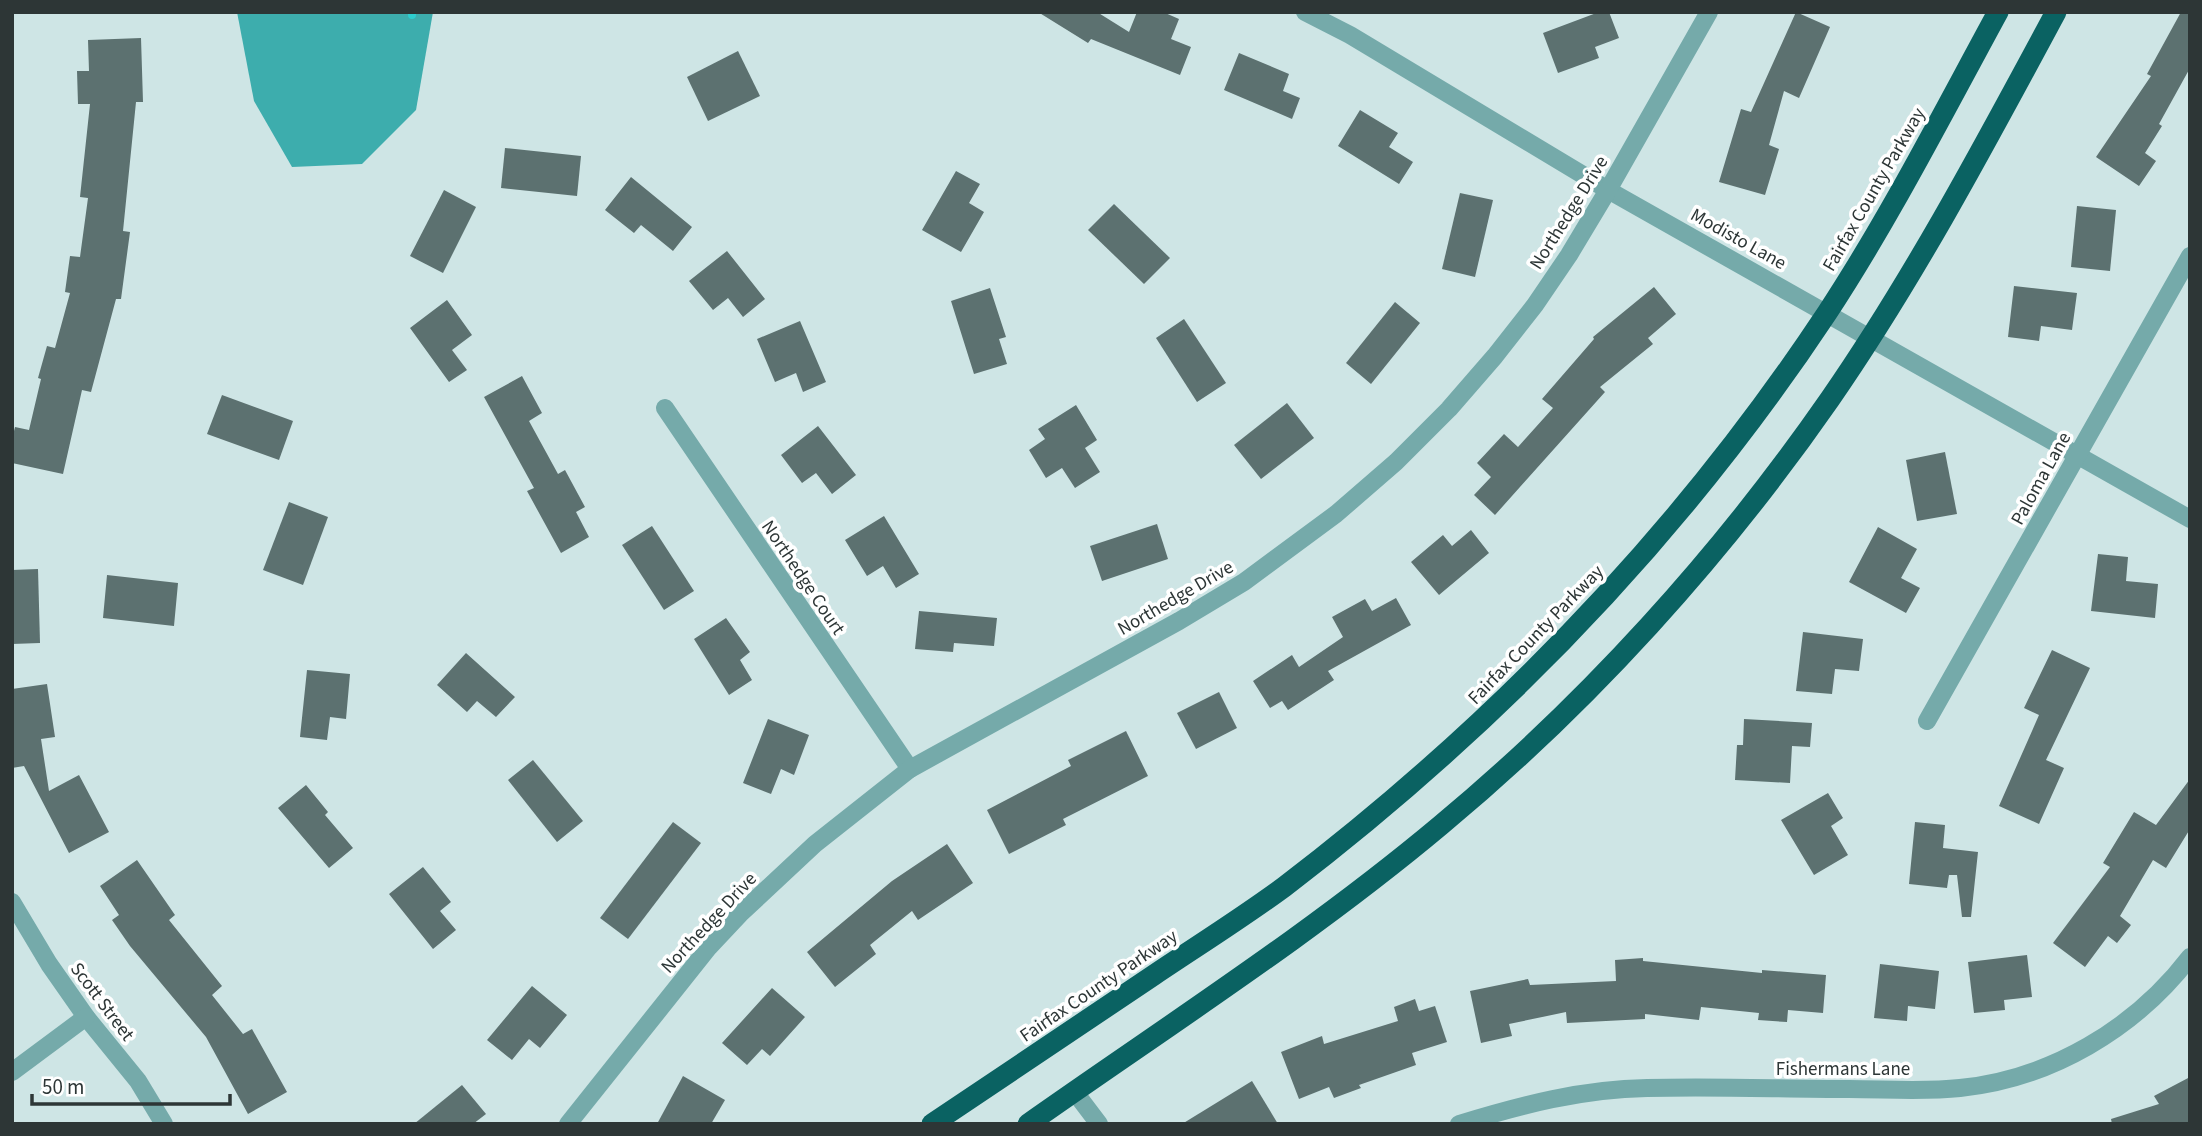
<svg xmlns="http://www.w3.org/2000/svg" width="2202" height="1136" font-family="'Source Sans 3',sans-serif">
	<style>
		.forest { fill: #3dadad }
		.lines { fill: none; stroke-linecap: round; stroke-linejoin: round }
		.stream { stroke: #2ecdce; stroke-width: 8 }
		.building { fill: #5c7170 }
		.minor { stroke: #75aaaa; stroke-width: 18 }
		.highway { stroke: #0a6262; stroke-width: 21 }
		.labels { text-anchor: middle; stroke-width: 7; stroke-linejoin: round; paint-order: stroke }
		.street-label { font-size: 19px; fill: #2d3636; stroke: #fff }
	</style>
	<rect width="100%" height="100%" fill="#cee5e5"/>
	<path class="forest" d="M 237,12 L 433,12 L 416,110 L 362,164 L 292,167 L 254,101 Z"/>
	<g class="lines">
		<path class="stream" d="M 412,12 L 412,15"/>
	</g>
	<g class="building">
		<path d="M 1038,12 L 1097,12 L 1129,32 L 1137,12 L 1163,12 L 1179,19 L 1171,39 L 1191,47 L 1180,75 L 1091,39 L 1088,43 Z"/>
		<path d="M 1599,12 L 1609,12 L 1619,38 L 1595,47 L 1599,58 L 1558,73 L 1543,33 Z"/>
		<path d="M 1796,12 L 1830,27 L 1799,98 L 1784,91 L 1769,145 L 1779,149 L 1765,195 L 1719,182 L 1741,109 L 1751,112 Z"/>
		<path d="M 2181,12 L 2190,12 L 2190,68 L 2159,124 L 2162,126 L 2145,153 L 2156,161 L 2139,186 L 2096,157 L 2151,76 L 2147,74 Z"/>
		<path d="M 141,38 L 143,102 L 136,102 L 123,231 L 130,232 L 121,299 L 116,299 L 91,392 L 82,390 L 63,474 L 12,463 L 12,439 L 15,427 L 29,430 L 41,379 L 38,378 L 47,346 L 55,348 L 70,293 L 65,292 L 70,256 L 80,257 L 88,198 L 80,197 L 90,104 L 78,104 L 77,71 L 89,71 L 88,40 Z"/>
		<path d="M 738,51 L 760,96 L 708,121 L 687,77 Z"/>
		<path d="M 1239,53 L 1289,74 L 1283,91 L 1300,98 L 1292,119 L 1224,90 Z"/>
		<path d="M 1360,110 L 1398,133 L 1389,147 L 1413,162 L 1399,184 L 1338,146 Z"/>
		<path d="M 505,148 L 581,156 L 577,196 L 501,188 Z"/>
		<path d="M 956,171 L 980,184 L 969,203 L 984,212 L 961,252 L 922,230 Z"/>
		<path d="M 631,177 L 692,227 L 673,251 L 641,225 L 634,233 L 605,210 Z"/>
		<path d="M 444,190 L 476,207 L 443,273 L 410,256 Z"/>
		<path d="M 1460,193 L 1493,200 L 1475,277 L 1442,269 Z"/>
		<path d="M 1114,204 L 1170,258 L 1144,284 L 1088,230 Z"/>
		<path d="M 2077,206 L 2116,210 L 2110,271 L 2071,267 Z"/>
		<path d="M 727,251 L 765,299 L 743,317 L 728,298 L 713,310 L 689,281 Z"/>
		<path d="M 2014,286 L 2077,293 L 2072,330 L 2041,326 L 2039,341 L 2008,337 Z"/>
		<path d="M 1654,287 L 1676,314 L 1648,338 L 1653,344 L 1600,387 L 1605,392 L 1495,515 L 1474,495 L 1491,477 L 1477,463 L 1504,434 L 1518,447 L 1553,408 L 1542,399 L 1594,339 L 1593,337 Z"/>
		<path d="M 990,288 L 1006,337 L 999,339 L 1007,364 L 974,374 L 951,301 Z"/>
		<path d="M 447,300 L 472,335 L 452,350 L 467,370 L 449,382 L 410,328 Z"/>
		<path d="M 1395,302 L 1420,323 L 1371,384 L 1346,363 Z"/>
		<path d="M 1184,319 L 1226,383 L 1197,402 L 1156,338 Z"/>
		<path d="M 800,321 L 826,382 L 803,392 L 796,373 L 775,382 L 757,339 Z"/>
		<path d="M 522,376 L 542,413 L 529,421 L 558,474 L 565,470 L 585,507 L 576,512 L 589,537 L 561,553 L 527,491 L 534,488 L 484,397 Z"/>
		<path d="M 222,395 L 293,421 L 279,460 L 207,434 Z"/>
		<path d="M 1287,403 L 1314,438 L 1261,479 L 1234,445 Z"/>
		<path d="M 1076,405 L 1097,440 L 1085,448 L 1100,472 L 1075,488 L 1062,468 L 1046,478 L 1029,450 L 1045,439 L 1038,429 Z"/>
		<path d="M 818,426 L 856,475 L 832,494 L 816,473 L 802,483 L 781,455 Z"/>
		<path d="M 1945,452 L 1957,514 L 1917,521 L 1906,460 Z"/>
		<path d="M 289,502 L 328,517 L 303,585 L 263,570 Z"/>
		<path d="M 884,516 L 919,574 L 896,588 L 883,566 L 867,576 L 845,540 Z"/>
		<path d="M 1157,524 L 1168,559 L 1102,581 L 1090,546 Z"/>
		<path d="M 652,526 L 694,591 L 664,610 L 622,545 Z"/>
		<path d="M 1878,527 L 1917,549 L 1901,578 L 1920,588 L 1906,613 L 1849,582 Z"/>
		<path d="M 1471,530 L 1489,553 L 1439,595 L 1411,562 L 1443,535 L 1452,546 Z"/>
		<path d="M 2098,554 L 2128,557 L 2126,581 L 2158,584 L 2155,618 L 2091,611 Z"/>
		<path d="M 38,569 L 40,643 L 12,644 L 12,570 Z"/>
		<path d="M 107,575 L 178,583 L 174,626 L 103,618 Z"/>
		<path d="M 1396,598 L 1411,625 L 1328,671 L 1334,680 L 1288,710 L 1282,701 L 1270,708 L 1253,681 L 1292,655 L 1299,667 L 1343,637 L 1332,617 L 1365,599 L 1372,611 Z"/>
		<path d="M 919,611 L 997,618 L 994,646 L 954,643 L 953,652 L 915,649 Z"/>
		<path d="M 726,618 L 750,652 L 740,660 L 752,680 L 729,695 L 694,639 Z"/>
		<path d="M 1803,632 L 1863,639 L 1859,671 L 1835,669 L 1832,694 L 1796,691 Z"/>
		<path d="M 2052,650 L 2090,668 L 2046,760 L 2064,768 L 2039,824 L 1999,806 L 2039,715 L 2024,708 Z"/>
		<path d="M 466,653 L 515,697 L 496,717 L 477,701 L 467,712 L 437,685 Z"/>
		<path d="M 307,670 L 350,674 L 346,719 L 330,717 L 327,740 L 300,737 Z"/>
		<path d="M 47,684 L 55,737 L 41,739 L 49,791 L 79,775 L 109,832 L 69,853 L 24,766 L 12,768 L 12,689 Z"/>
		<path d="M 1219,692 L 1237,728 L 1196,749 L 1177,713 Z"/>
		<path d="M 768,719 L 809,735 L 794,775 L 781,769 L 771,794 L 743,783 Z"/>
		<path d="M 1744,719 L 1812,723 L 1810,747 L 1792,746 L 1790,783 L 1735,780 L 1737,745 L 1743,745 Z"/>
		<path d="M 1126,731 L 1148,776 L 1063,819 L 1066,825 L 1009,854 L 987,810 L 1071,766 L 1068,760 Z"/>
		<path d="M 533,760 L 583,821 L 557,842 L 508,780 Z"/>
		<path d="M 2190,779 L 2190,829 L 2166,868 L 2153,860 L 2120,916 L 2131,925 L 2117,943 L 2108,936 L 2085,967 L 2053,943 L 2110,867 L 2103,863 L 2134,812 L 2156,825 Z"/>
		<path d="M 306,785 L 328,812 L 325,815 L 353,848 L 329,868 L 278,808 Z"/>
		<path d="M 1828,793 L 1843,818 L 1831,826 L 1848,855 L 1814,875 L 1781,820 Z"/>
		<path d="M 673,822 L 701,843 L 628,939 L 600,918 Z"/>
		<path d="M 1915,822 L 1945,825 L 1943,848 L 1978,852 L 1971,917 L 1962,917 L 1957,875 L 1949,875 L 1947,888 L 1909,884 Z"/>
		<path d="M 947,844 L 973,883 L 918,920 L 912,911 L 870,945 L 876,954 L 835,987 L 807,952 L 892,881 Z"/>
		<path d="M 137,860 L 175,915 L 169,920 L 222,986 L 212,995 L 243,1034 L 252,1029 L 287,1092 L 248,1114 L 206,1037 L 130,946 L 112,920 L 119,915 L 100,886 Z"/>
		<path d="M 423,867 L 451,902 L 440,911 L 456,930 L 433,949 L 389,894 Z"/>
		<path d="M 2027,955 L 2032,997 L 2004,1000 L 2005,1010 L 1974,1013 L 1968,962 Z"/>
		<path d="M 1643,958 L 1643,961 L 1762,973 L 1762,970 L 1826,975 L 1823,1013 L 1788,1010 L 1787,1022 L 1758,1020 L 1759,1013 L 1701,1007 L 1699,1020 L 1645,1014 L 1645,1019 L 1567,1023 L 1566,1012 L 1509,1024 L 1512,1036 L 1481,1043 L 1470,991 L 1528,979 L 1530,985 L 1616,981 L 1615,960 Z"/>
		<path d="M 1880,964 L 1939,971 L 1935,1009 L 1908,1006 L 1907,1021 L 1874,1018 Z"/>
		<path d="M 532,986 L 567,1015 L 540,1048 L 529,1039 L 512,1060 L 487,1040 Z"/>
		<path d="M 772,988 L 805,1017 L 770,1056 L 762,1049 L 747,1065 L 722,1043 Z"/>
		<path d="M 1415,999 L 1419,1011 L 1435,1006 L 1447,1042 L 1412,1053 L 1416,1065 L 1359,1085 L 1361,1088 L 1334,1098 L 1329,1087 L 1299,1099 L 1281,1052 L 1322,1036 L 1324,1044 L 1398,1021 L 1394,1007 Z"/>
		<path d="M 683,1076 L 725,1100 L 711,1124 L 657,1124 Z"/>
		<path d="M 2190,1077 L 2190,1124 L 2112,1124 L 2111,1119 L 2159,1104 L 2154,1096 Z"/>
		<path d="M 1252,1081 L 1278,1124 L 1182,1124 Z"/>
		<path d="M 462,1085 L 486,1114 L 473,1124 L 414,1124 Z"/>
	</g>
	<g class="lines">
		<g class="minor">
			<path d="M 1305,12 L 1350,35 L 1608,190 L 2190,519"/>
			<path d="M 665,408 L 910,769"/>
			<path d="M 1927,721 L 2190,256"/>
			<path d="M 12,902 L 49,964 L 86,1017 L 138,1081 L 164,1124"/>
			<path d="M 12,1072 L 86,1017"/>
			<path d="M 1074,1091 L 1099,1124"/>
			<path d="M 568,1124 L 709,947 L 740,914 L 815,844 L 910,769 L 1179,621 L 1244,582 L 1336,514 L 1396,462 L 1449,409 L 1495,356 L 1535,305 L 1569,255 L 1608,190 L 1709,12"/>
			<path d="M 1459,1124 C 1521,1105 1582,1089 1647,1088 C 1714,1086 1781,1089 1849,1089 C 1885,1089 1924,1092 1960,1088 C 2050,1079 2135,1029 2190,957"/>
		</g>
		<g class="highway">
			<path d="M 932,1124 C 1006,1074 1080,1024 1154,975 C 1197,946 1242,918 1284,887 C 1495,726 1680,535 1827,313 C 1890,217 1943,113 1998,12"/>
			<path d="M 1028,1124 C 1167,1026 1311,934 1441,825 C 1588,703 1721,556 1830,399 C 1915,276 1985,144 2056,12"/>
		</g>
	</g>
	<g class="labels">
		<g class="street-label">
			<text transform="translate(1873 189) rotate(-60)" y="7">Fairfax County Parkway</text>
			<text transform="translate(1568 212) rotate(-58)" y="7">Northedge Drive</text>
			<text transform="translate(1739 238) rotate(29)" y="7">Modisto Lane</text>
			<text transform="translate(2040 478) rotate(-61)" y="7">Paloma Lane</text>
			<text transform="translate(804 577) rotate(56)" y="7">Northedge Court</text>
			<text transform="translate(1175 597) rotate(-30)" y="7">Northedge Drive</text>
			<text transform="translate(1535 634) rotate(-46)" y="7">Fairfax County Parkway</text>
			<text transform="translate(708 922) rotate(-47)" y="7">Northedge Drive</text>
			<text transform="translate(1098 985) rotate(-34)" y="7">Fairfax County Parkway</text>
			<text transform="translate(103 1001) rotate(53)" y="7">Scott Street</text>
			<text x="1843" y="1075">Fishermans Lane</text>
		</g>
	</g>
	<rect width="2202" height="1136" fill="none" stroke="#2d3636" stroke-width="28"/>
	<path d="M32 1094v10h198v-10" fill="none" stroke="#2d3636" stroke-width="3.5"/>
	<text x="42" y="1094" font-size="21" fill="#2d3636" stroke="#ffffff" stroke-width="5" paint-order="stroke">50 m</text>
</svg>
